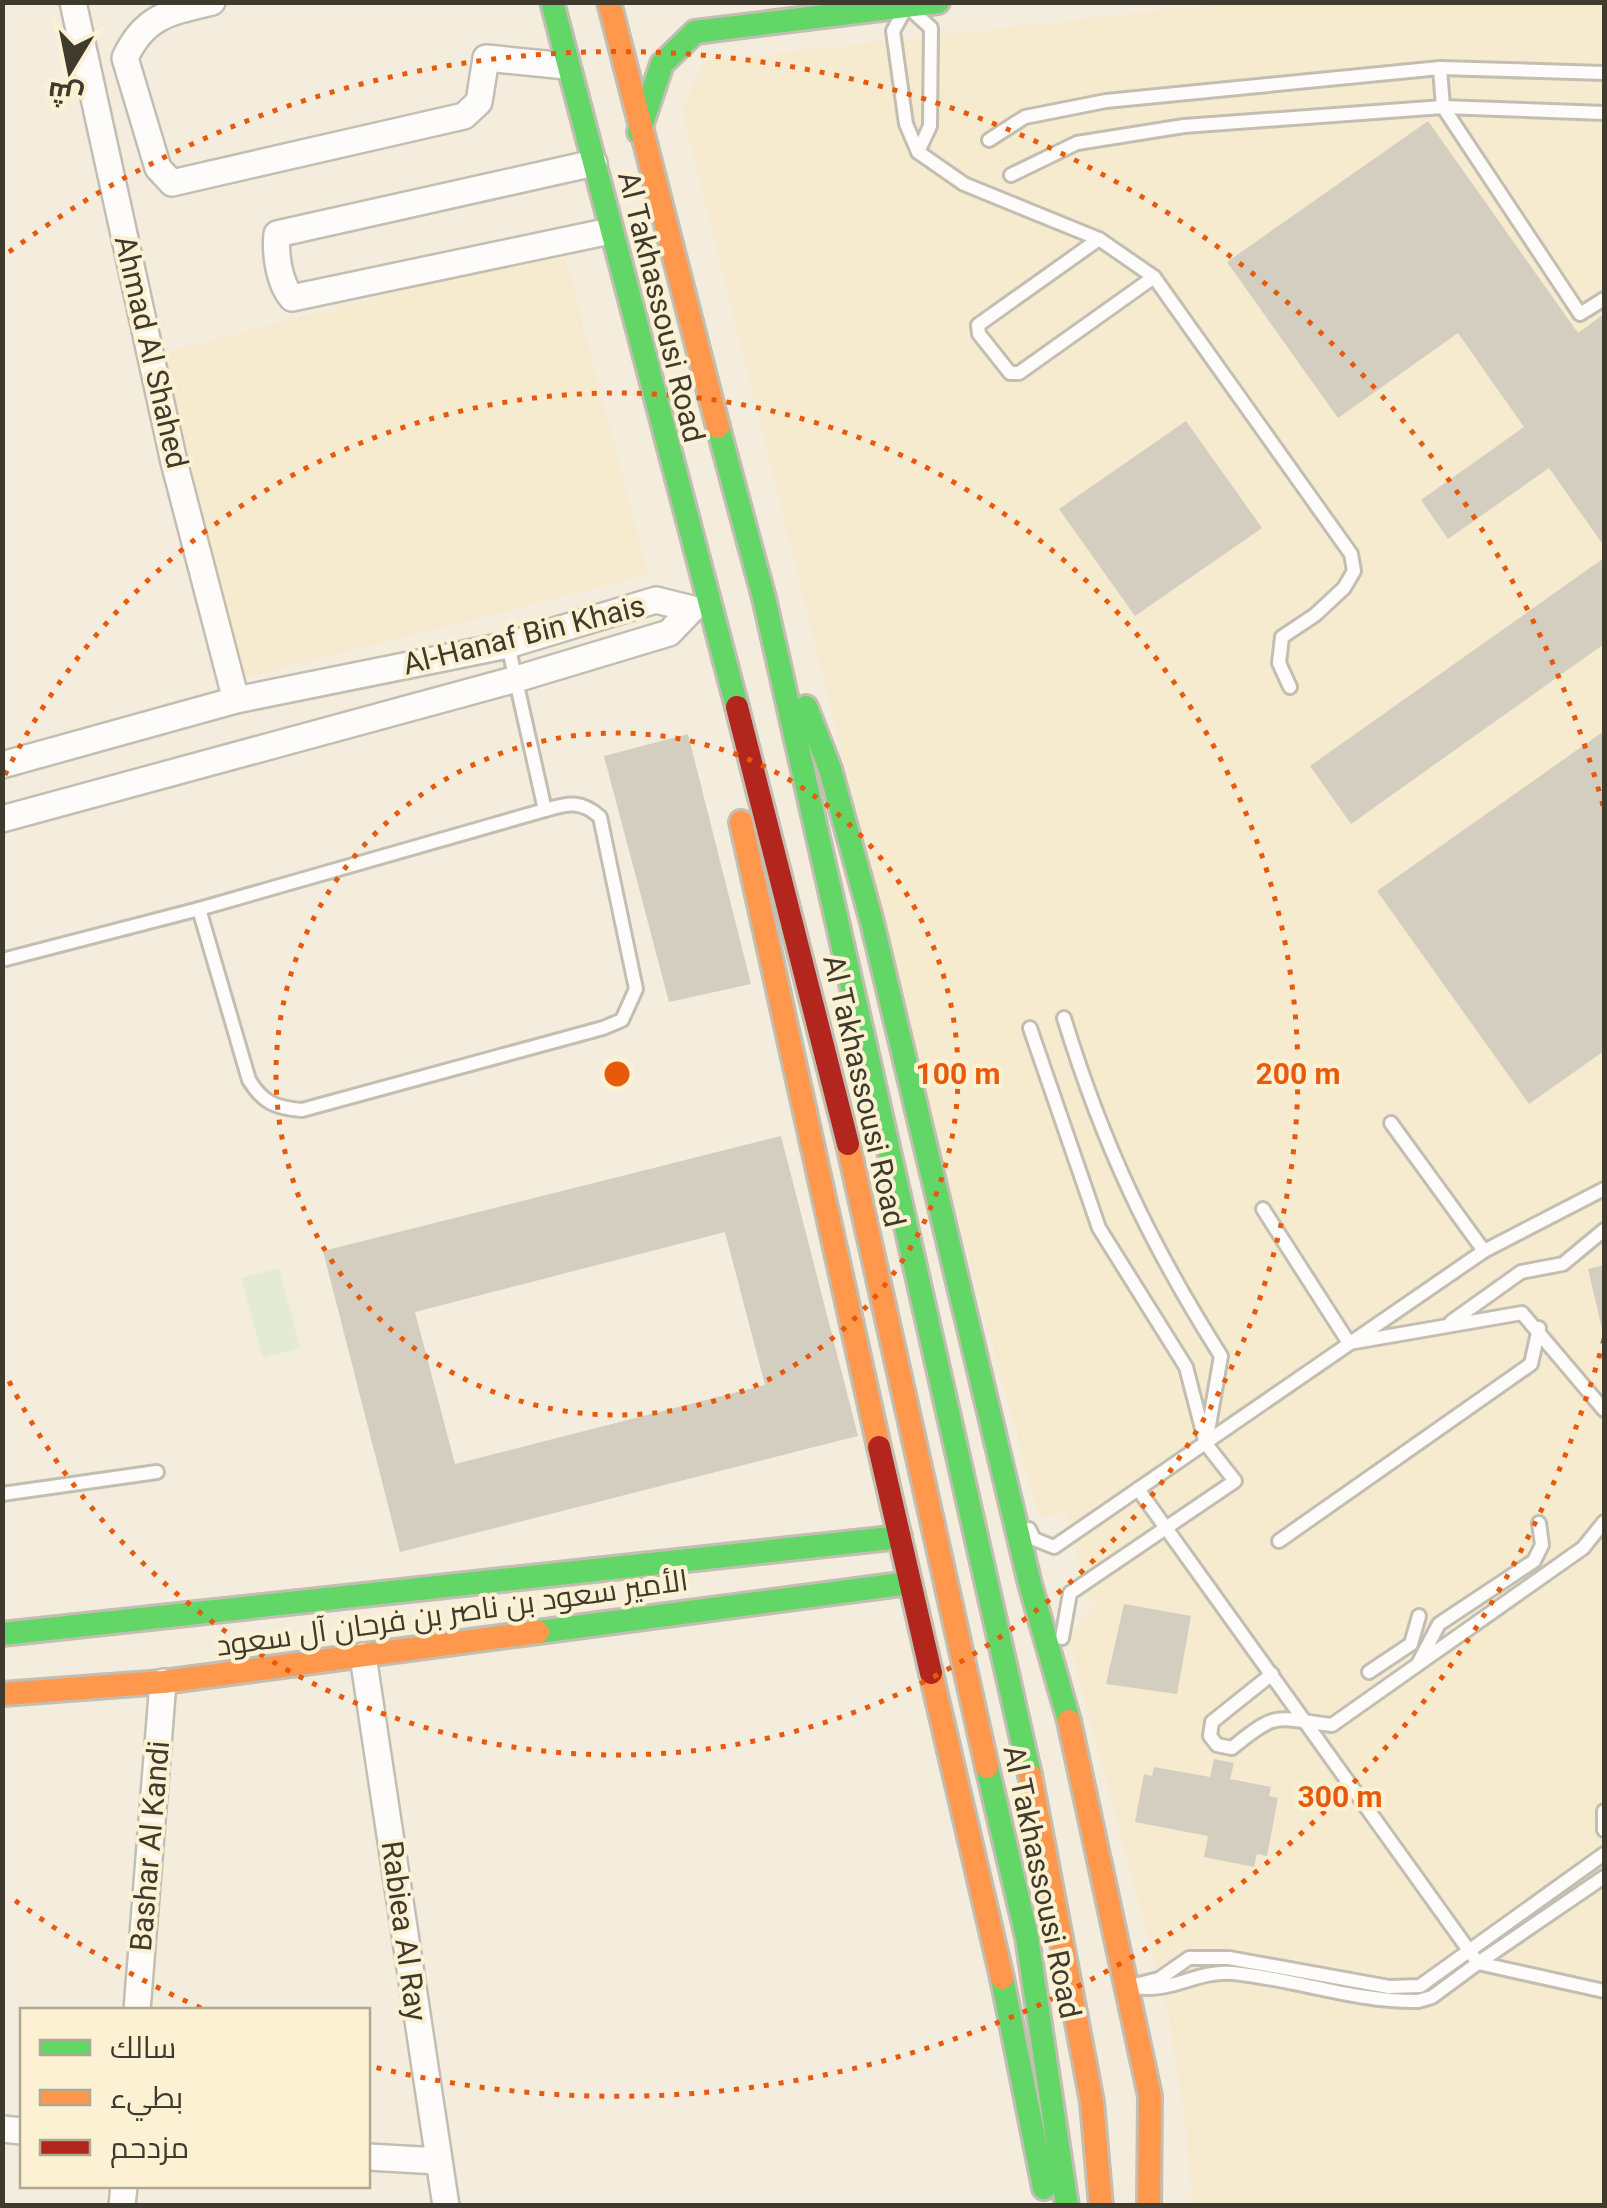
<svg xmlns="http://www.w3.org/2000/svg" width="1607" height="2208" font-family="Roboto,Cairo,sans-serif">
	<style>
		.built { fill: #f6eacf }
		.green { fill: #e4ebd5 }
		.building { fill: #d4cec0; fill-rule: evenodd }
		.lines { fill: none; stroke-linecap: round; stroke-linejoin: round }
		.lane-casing { stroke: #c3beb2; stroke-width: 18 }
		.street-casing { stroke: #c3beb2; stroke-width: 30 }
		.fast-casing { stroke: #c3beb2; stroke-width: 28 }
		.slow-casing { stroke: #c3beb2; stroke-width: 28 }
		.jam-casing { stroke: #c3beb2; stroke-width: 28 }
		.lane { stroke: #fdfcfa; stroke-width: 12 }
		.street { stroke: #fdfcfa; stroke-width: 25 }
		.fast { stroke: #63d668; stroke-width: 22 }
		.slow { stroke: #ff974d; stroke-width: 22 }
		.jam { stroke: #b3261e; stroke-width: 22 }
		.ring { fill: none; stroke: #e8590c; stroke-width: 5; stroke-dasharray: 5 10 }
		.labels { text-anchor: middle; stroke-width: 8; stroke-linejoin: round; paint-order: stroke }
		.street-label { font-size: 30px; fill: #3f3a2e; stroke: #fdf1d4 }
		.centre { fill: #e8590c; stroke: #fdf1d4; stroke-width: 5 }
		.ring-label { font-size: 30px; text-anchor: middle; font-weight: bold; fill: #e8590c; stroke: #fdf1d4; stroke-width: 8; stroke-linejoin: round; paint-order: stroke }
	</style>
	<rect width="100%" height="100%" fill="#f4eddd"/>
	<g class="built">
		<path d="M 1229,3 L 1604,3 L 1604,2205 L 1192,2205 L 1185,2120 L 1167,2008 L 1075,1664 L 1072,1644 L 1076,1626 L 1096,1606 L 1086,1590 L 1066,1512 L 1039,1518 L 968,1257 L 682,109 L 705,61 Z"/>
		<path d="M 564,249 L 648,575 L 242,678 L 164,352 Z"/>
	</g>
	<path class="green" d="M 279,1268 L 300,1348 L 263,1358 L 241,1278 Z"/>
	<g class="building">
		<path d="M 1428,121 L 1578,333 L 1604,314 L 1604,546 L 1549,468 L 1448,539 L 1421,500 L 1524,427 L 1458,333 L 1338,418 L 1227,262 Z"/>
		<path d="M 1186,421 L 1262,528 L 1135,616 L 1059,509 Z"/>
		<path d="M 1604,558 L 1604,644 L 1351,824 L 1310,766 Z"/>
		<path d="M 1604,731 L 1604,1051 L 1529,1104 L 1377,891 Z"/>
		<path d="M 688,734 L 751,984 L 669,1002 L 604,756 Z"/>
		<path d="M 781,1136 L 858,1436 L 400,1552 L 323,1251 ZM 725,1232 L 765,1385 L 455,1464 L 415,1312 Z"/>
		<path d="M 1604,1265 L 1604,1332 L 1603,1333 L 1588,1269 Z"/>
		<path d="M 1124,1604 L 1191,1616 L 1177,1694 L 1106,1684 Z"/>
		<path d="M 1214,1759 L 1234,1763 L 1230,1779 L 1271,1787 L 1269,1796 L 1278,1798 L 1267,1856 L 1257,1854 L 1254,1867 L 1204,1857 L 1208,1836 L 1135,1822 L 1144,1774 L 1152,1776 L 1154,1767 L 1210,1777 Z"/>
	</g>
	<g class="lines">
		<g class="lane-casing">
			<g id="lane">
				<path d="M 907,6 L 931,28 L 930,126 L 918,152 L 906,124 L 893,31 Z"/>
				<path d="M 1440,68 L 1443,107 L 1580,314 L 1604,299"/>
				<path d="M 989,140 L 1025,117 L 1106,101 L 1440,68 L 1604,73"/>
				<path d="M 918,152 L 964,184 L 1099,239 L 1154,277 L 1351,554 L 1354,571 L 1344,588 L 1315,615 L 1282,637 L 1279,663 L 1290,687"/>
				<path d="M 1011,175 L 1077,143 L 1184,126 L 1443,107 L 1604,113"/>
				<path d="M 1099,239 L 978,325 L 979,334 L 1010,373 L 1019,373 L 1154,277"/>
				<path d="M 199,909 L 249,1080 C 263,1103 276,1108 302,1110 L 603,1028 L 622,1020 L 636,989 L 600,817 C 581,800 568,803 545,810"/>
				<path d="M 2,960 L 199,909 L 545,810 L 508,645"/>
				<path d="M 1064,1018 C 1103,1145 1150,1244 1221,1356 L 1207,1437"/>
				<path d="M 1030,1028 L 1099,1228 L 1186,1367 L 1206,1444 L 1235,1481 L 1070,1593 L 1062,1638"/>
				<path d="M 1391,1123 L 1484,1251"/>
				<path d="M 1263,1209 L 1349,1343 L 1522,1313 L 1604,1410"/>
				<path d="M 1451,1322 L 1521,1272 L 1563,1264 L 1604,1230"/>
				<path d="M 1138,1489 L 1478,1963 L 1604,1877"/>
				<path d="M 2,1494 L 157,1472"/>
				<path d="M 1029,1529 L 1034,1539 L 1054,1547 L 1484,1251 L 1604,1189"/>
				<path d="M 1279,1541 L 1531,1364 L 1539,1328"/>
				<path d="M 1419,1662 L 1439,1624 L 1534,1561 L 1542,1545 L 1539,1523"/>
				<path d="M 1369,1672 L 1411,1644 L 1419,1616"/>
				<path d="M 1272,1674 L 1212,1722 L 1210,1736 L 1217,1745 L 1232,1748 C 1279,1709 1275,1719 1332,1725 L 1583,1548 L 1604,1522"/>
				<path d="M 1604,1811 L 1604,1830"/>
				<path d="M 1130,1986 L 1159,1979 L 1189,1958 L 1229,1958 L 1389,1987 L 1420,1986 L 1604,1854"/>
				<path d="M 1135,1987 C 1172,1993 1197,1970 1233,1973 C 1295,1979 1356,2002 1418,2001 L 1432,1997 L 1478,1963 L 1604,1991"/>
			</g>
		</g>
		<g class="street-casing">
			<g id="street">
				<path d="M 73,2 L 174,462 L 236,700"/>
				<path d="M 212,2 C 170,12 144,16 125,58 L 158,168 L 172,183 L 464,116 L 479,102 L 486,58 L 566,66"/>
				<path d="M 594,163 L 277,234 C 275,254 279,283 292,298 L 610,231"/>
				<path d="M 2,765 L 236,700 L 508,645 L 656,600 L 692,609 L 669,633 L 513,680 L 2,819"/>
				<path d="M 363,1656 L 446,2206"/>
				<path d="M 137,2010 L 163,1682"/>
				<path d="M 2,2129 L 22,2131"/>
				<path d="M 368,2157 L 438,2161"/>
				<path d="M 122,2206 L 124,2186"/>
			</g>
		</g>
		<g class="fast-casing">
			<g id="fast">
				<path d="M 552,2 L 737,707"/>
				<path d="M 639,132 L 662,64 L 695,32 L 938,2"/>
				<path d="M 718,427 L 764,598 L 1030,1775"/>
				<path d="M 806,707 L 830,769 L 872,922 L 1030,1584 L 1069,1721"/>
				<path d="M 538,1632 L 909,1583"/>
				<path d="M 2,1634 L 900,1537"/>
				<path d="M 987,1767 L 1027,1937 L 1067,2206"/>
				<path d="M 1002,1978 L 1044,2188"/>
			</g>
		</g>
		<g class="slow-casing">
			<g id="slow">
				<path d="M 609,2 L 718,427"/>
				<path d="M 741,822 L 879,1447"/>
				<path d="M 848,1144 L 987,1767"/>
				<path d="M 931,1673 L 1002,1978"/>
				<path d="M 2,1694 L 163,1682 L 538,1632"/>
				<path d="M 1069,1721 L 1150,2096 L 1149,2206"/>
				<path d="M 1030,1775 L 1092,2102 L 1101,2206"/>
			</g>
		</g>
		<g class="jam-casing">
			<g id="jam">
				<path d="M 737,707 L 848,1144"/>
				<path d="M 879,1447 L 931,1673"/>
			</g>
		</g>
		<use href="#lane" class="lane"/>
		<use href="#street" class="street"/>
		<use href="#fast" class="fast"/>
		<use href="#slow" class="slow"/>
		<use href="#jam" class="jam"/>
	</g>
	<g class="ring">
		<circle cx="617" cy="1074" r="341"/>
		<path d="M5 775A681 681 0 1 1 5 1373"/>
		<path d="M1604 1339A1022 1022 0 0 1 370 2066M201 2008A1022 1022 0 0 1 9 1896M9 252A1022 1022 0 0 1 1604 809"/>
	</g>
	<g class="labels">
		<g class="street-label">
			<text transform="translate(661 307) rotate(76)" y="10">Al Takhassousi Road</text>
			<text transform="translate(151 352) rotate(77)" y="10">Ahmad Al Shahed</text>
			<text transform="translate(524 635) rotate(-14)" y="10">Al-Hanaf Bin Khais</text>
			<text transform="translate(864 1091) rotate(77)" y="10">Al Takhassousi Road</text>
			<text transform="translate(452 1613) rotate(-8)" y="10">الأمير سعود بن ناصر بن فرحان آل سعود</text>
			<text transform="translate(150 1846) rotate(-85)" y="10">Bashar Al Kandi</text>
			<text transform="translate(1042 1882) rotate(78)" y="10">Al Takhassousi Road</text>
			<text transform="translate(404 1931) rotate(82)" y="10">Rabiea Al Ray</text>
		</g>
	</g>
	<circle cx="617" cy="1074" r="15" class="centre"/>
	<g class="ring-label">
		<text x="958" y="1084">100 m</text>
		<text x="1298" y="1084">200 m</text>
		<text x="1340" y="1807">300 m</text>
	</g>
	<rect width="1607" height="2208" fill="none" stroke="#3f3a2e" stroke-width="10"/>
	<rect x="20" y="2008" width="350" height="180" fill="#fdf1d4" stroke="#b1a892" stroke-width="2.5"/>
	<rect x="40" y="2040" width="50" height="15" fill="#63d668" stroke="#b1a892" stroke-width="2.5"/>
	<text x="110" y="2058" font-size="30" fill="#3f3a2e">سالك</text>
	<rect x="40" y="2090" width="50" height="15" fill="#ff974d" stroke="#b1a892" stroke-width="2.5"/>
	<text x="110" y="2108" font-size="30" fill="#3f3a2e">بطيء</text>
	<rect x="40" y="2140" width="50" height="15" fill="#b3261e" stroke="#b1a892" stroke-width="2.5"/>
	<text x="110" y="2158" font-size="30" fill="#3f3a2e">مزدحم</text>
	<g transform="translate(70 70) rotate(190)" stroke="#fdf1d4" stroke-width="8" paint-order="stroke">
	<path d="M0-8L18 38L0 25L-18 38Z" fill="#3f3a2e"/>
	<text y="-15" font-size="28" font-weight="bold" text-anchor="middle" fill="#3f3a2e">ش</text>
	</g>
</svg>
